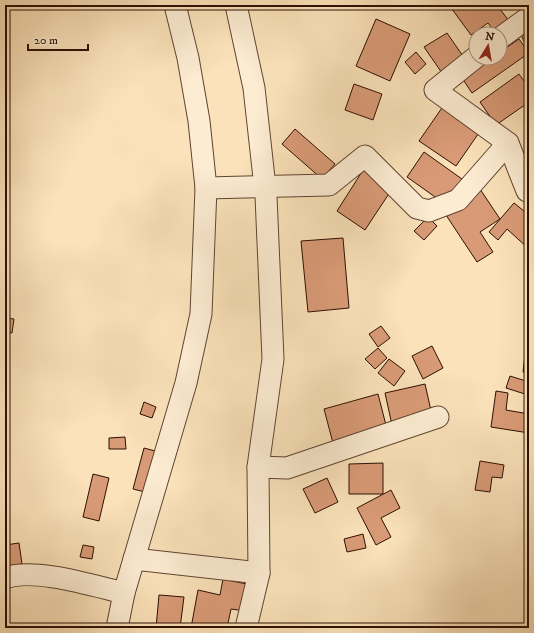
<svg xmlns="http://www.w3.org/2000/svg" width="534" height="633" font-family="'IM FELL DW Pica',serif">
	<style>
		.building { fill: #d99b77; stroke: #2d0f03 }
		.lines { fill: none; stroke-linecap: round; stroke-linejoin: round }
		.minor-casing { stroke: #604431; stroke-width: 23 }
		.minor { stroke: #fcecd2; stroke-width: 21 }
	</style>
	<rect width="100%" height="100%" fill="#fbe2ba"/>
	<filter id="stains"><feTurbulence type="fractalNoise" baseFrequency=".005" numOctaves="4"/><feColorMatrix values="0 0 0 0 .2 0 0 0 0 .09 0 0 0 0 .02 0 0 0 .5 -.17"/></filter>
	<radialGradient id="worn" r=".72"><stop offset=".6" stop-color="#630" stop-opacity="0"/><stop offset="1" stop-color="#630" stop-opacity=".3"/></radialGradient>
	<g class="building">
		<path d="M 449,5 L 497,5 L 509,21 L 495,32 L 488,23 L 471,35 Z"/>
		<path d="M 376,19 L 410,34 L 390,81 L 356,66 Z"/>
		<path d="M 529,31 L 529,51 L 521,35 Z"/>
		<path d="M 447,33 L 465,59 L 442,73 L 424,47 Z"/>
		<path d="M 519,39 L 529,53 L 472,93 L 462,78 L 492,58 L 500,58 L 500,52 Z"/>
		<path d="M 416,52 L 426,64 L 415,74 L 405,62 Z"/>
		<path d="M 519,74 L 529,88 L 529,102 L 496,125 L 480,102 Z"/>
		<path d="M 354,84 L 382,94 L 373,120 L 345,110 Z"/>
		<path d="M 446,102 L 483,127 L 456,166 L 419,141 Z"/>
		<path d="M 295,129 L 335,164 L 322,179 L 282,144 Z"/>
		<path d="M 424,152 L 462,179 L 445,204 L 407,177 Z"/>
		<path d="M 365,167 L 394,186 L 365,230 L 337,211 Z"/>
		<path d="M 480,189 L 500,219 L 480,232 L 493,252 L 477,262 L 444,212 Z"/>
		<path d="M 514,203 L 529,215 L 529,249 L 507,229 L 498,240 L 489,232 Z"/>
		<path d="M 428,217 L 437,226 L 424,240 L 414,231 Z"/>
		<path d="M 343,238 L 349,308 L 308,312 L 301,241 Z"/>
		<path d="M 5,318 L 14,319 L 12,333 L 5,332 Z"/>
		<path d="M 381,326 L 390,338 L 378,347 L 369,334 Z"/>
		<path d="M 432,346 L 443,368 L 423,379 L 412,356 Z"/>
		<path d="M 378,348 L 387,358 L 375,369 L 365,359 Z"/>
		<path d="M 525,355 L 529,356 L 529,373 L 523,372 Z"/>
		<path d="M 389,359 L 405,371 L 394,386 L 378,373 Z"/>
		<path d="M 510,376 L 529,382 L 528,395 L 506,388 Z"/>
		<path d="M 425,384 L 432,415 L 392,425 L 385,393 Z"/>
		<path d="M 496,391 L 508,393 L 506,410 L 529,414 L 529,433 L 491,427 Z"/>
		<path d="M 378,394 L 388,433 L 334,447 L 324,409 Z"/>
		<path d="M 144,402 L 156,407 L 152,418 L 140,414 Z"/>
		<path d="M 125,437 L 126,449 L 109,449 L 109,438 Z"/>
		<path d="M 144,448 L 159,452 L 149,493 L 133,489 Z"/>
		<path d="M 480,461 L 504,465 L 502,478 L 492,477 L 490,492 L 475,490 Z"/>
		<path d="M 383,463 L 383,494 L 349,494 L 349,464 Z"/>
		<path d="M 93,474 L 109,478 L 99,521 L 83,517 Z"/>
		<path d="M 327,478 L 338,502 L 315,513 L 303,489 Z"/>
		<path d="M 391,490 L 400,508 L 381,518 L 391,537 L 376,545 L 357,508 Z"/>
		<path d="M 363,534 L 366,548 L 347,552 L 344,539 Z"/>
		<path d="M 19,543 L 22,564 L 8,566 L 5,545 Z"/>
		<path d="M 83,545 L 94,547 L 92,559 L 80,557 Z"/>
		<path d="M 223,579 L 251,585 L 246,611 L 231,609 L 227,628 L 191,628 L 198,590 L 220,595 Z"/>
		<path d="M 159,595 L 184,597 L 180,628 L 156,628 Z"/>
	</g>
	<g class="lines">
		<g class="minor-casing">
			<g id="minor">
				<path d="M 236,5 L 254,88 L 266,196 L 273,359 L 258,467 L 259,573 L 246,628"/>
				<path d="M 500,38 L 529,17"/>
				<path d="M 476,57 L 435,90 L 508,143 L 527,191"/>
				<path d="M 206,188 L 329,185 L 365,156 L 417,208 L 429,211 L 458,200 L 508,143"/>
				<path d="M 258,467 L 287,468 L 438,417"/>
				<path d="M 134,559 L 259,573"/>
				<path d="M 5,578 C 33,567 94,586 124,593"/>
				<path d="M 117,628 L 124,593 L 186,383 L 201,314 L 206,188 L 199,121 L 188,58 L 175,5"/>
			</g>
		</g>
		<use href="#minor" class="minor"/>
	</g>
	<rect width="534" height="633" fill="none" stroke="#fbe2ba" stroke-width="20"/>
	<rect x="6" y="6" width="522" height="621" fill="none" stroke="#2d0f03" stroke-width="2"/>
	<rect x="10" y="10" width="514" height="613" fill="none" stroke="#2d0f03"/>
	<g transform="translate(488 46) rotate(11)"><circle r="19" fill="#fcecd2" stroke="#a9947f"/>
	<path d="M0-3L7 15L0 10L-7 15Z" fill="#8f2418"/>
	<text y="-6" font-size="11" font-weight="bold" text-anchor="middle" fill="#2d0f03">N</text>
	</g>
	<path d="M28 44v6h60v-6" fill="none" stroke="#2d0f03" stroke-width="2"/>
	<text x="34" y="44" font-size="12" fill="#2d0f03" stroke="#fcecd2" stroke-width="3" paint-order="stroke">20 m</text>
	<rect width="100%" height="100%" filter="url(#stains)"/>
	<rect width="100%" height="100%" fill="url(#worn)"/>
</svg>
